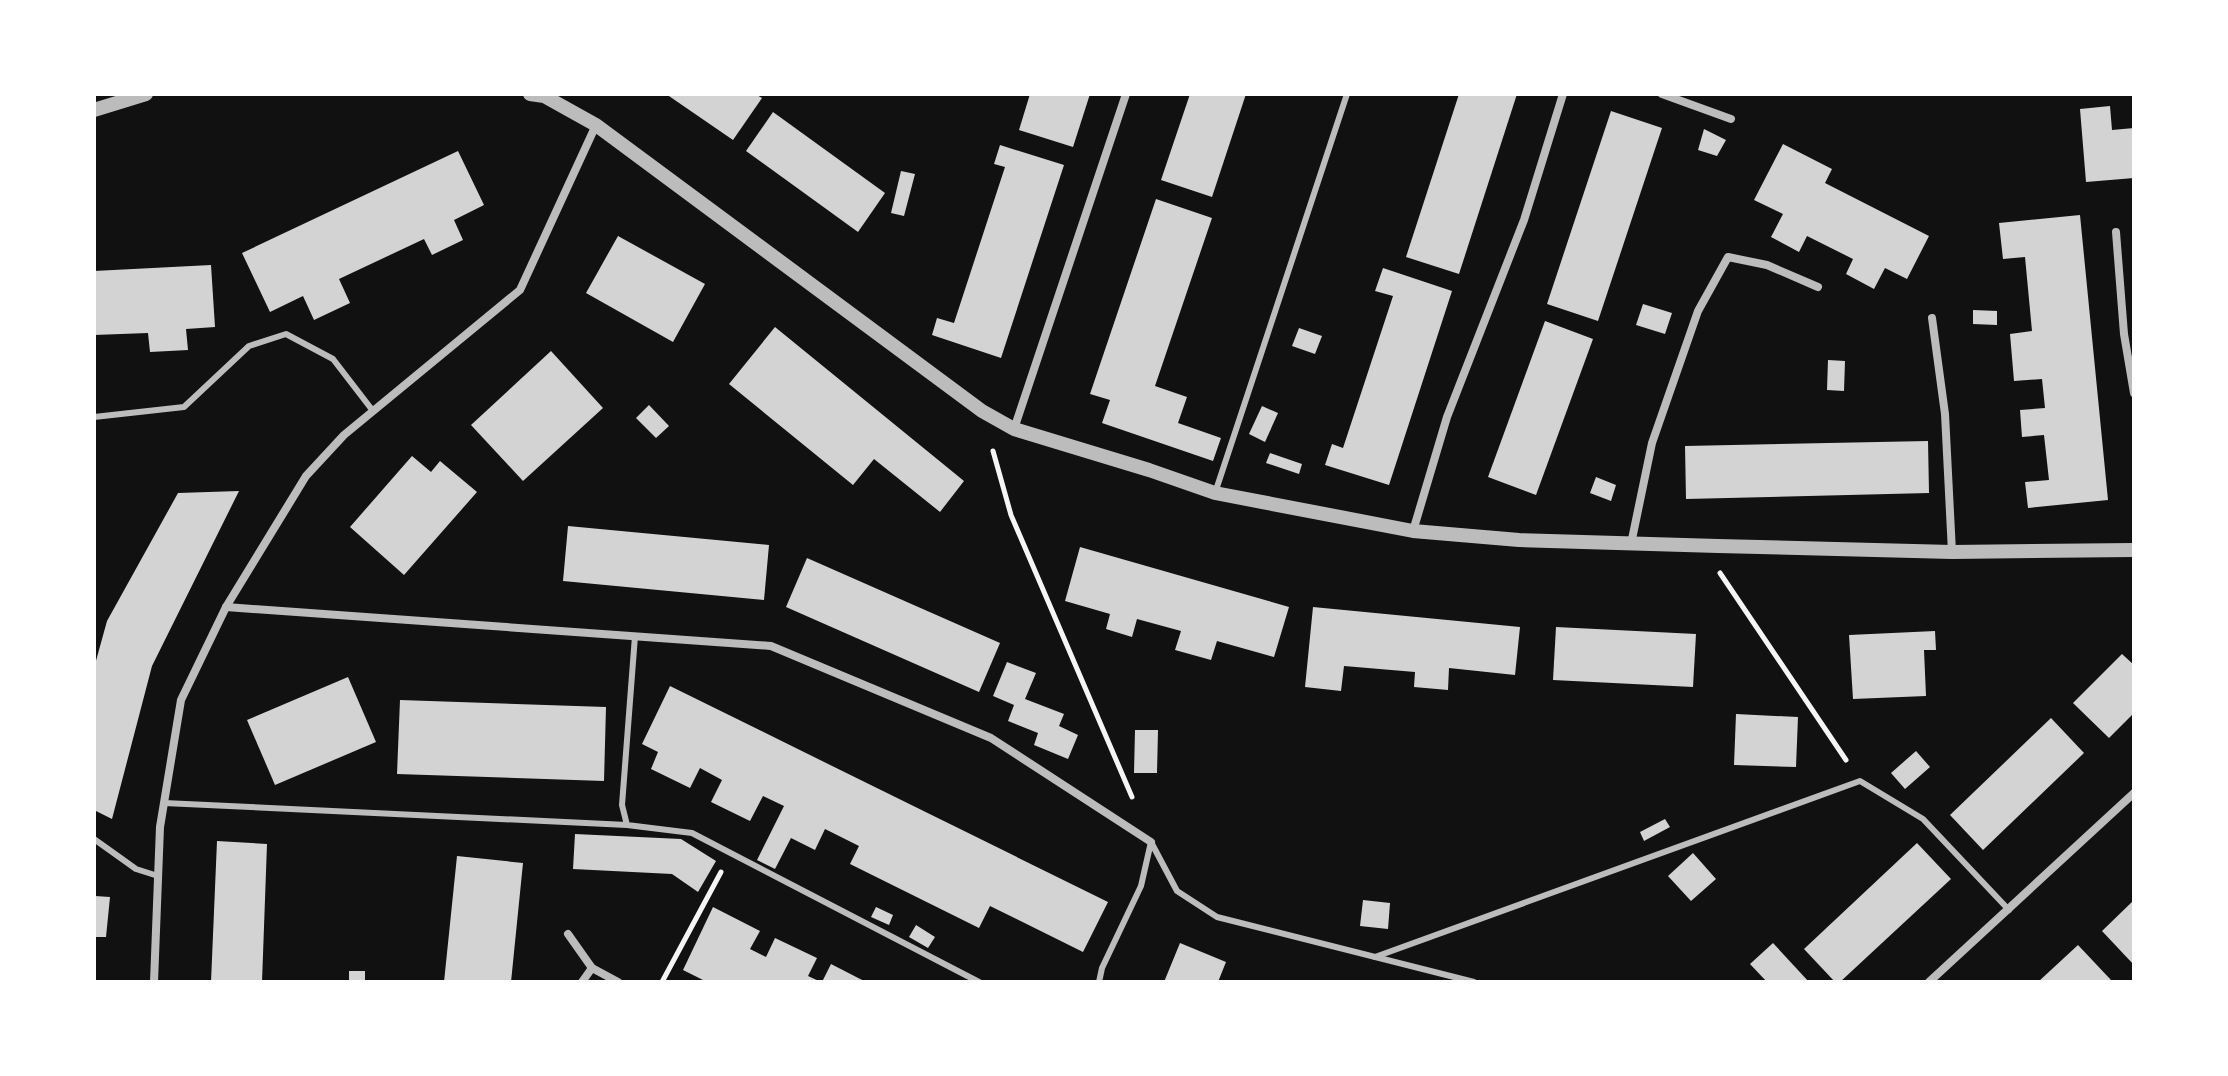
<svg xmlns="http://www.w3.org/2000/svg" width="2228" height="1076" font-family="'Golos Text',sans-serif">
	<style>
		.building { fill: #d3d3d3 }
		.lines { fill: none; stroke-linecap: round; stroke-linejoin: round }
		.path { stroke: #f5f5f5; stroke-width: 5 }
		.service { stroke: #bcbcbc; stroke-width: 6 }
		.minor { stroke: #bcbcbc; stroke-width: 8 }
		.tertiary { stroke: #bcbcbc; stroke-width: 14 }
	</style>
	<rect width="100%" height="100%" fill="#111"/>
	<g class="building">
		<path d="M 666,94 L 755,94 L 762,98 L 733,140 Z"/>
		<path d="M 1030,94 L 1090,94 L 1073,147 L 1019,130 Z"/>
		<path d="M 1190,94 L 1246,94 L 1212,197 L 1161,180 Z"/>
		<path d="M 1459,94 L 1517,94 L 1459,274 L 1406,257 Z"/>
		<path d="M 2110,106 L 2112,130 L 2134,128 L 2134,178 L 2086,182 L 2080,109 Z"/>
		<path d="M 1611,111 L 1662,128 L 1598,321 L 1547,304 Z"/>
		<path d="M 773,112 L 885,193 L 858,232 L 746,151 Z"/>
		<path d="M 1704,129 L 1726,140 L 1717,156 L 1698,150 Z"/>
		<path d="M 1783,144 L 1832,169 L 1825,183 L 1929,236 L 1907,279 L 1885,268 L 1874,289 L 1846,274 L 1853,259 L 1807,236 L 1799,252 L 1771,237 L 1783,214 L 1754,200 Z"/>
		<path d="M 1000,145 L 1064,165 L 1001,358 L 932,335 L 937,318 L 954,323 L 1005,167 L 994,164 Z"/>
		<path d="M 458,151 L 484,205 L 454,220 L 463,240 L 432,255 L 424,239 L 339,279 L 350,303 L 314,320 L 303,296 L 270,312 L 242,253 Z"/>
		<path d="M 901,171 L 915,174 L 904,216 L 891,213 Z"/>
		<path d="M 1156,199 L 1212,218 L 1155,386 L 1187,397 L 1178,423 L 1221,438 L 1213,461 L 1102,423 L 1110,400 L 1090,394 Z"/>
		<path d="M 2080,215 L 2108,500 L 2028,508 L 2025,482 L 2049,480 L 2044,435 L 2022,437 L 2020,410 L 2045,408 L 2042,379 L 2014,381 L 2010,334 L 2032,331 L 2025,257 L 2003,259 L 1999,223 Z"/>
		<path d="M 618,236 L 705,284 L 673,342 L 586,293 Z"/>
		<path d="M 211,265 L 215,327 L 186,329 L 188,350 L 150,352 L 148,333 L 94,335 L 94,271 Z"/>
		<path d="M 1383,268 L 1452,291 L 1389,485 L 1325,465 L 1332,444 L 1343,448 L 1393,296 L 1375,291 Z"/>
		<path d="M 1643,304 L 1672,313 L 1665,334 L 1636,325 Z"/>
		<path d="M 1973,310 L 1997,311 L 1997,325 L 1973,324 Z"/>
		<path d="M 1545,321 L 1593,339 L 1536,495 L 1488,477 Z"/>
		<path d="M 775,327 L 964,481 L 940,512 L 874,459 L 853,485 L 729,384 Z"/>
		<path d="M 1299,328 L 1322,336 L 1315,354 L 1292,346 Z"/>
		<path d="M 551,351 L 603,408 L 523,481 L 471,425 Z"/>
		<path d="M 1828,360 L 1845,361 L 1844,391 L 1827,390 Z"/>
		<path d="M 649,405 L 669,426 L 656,438 L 636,418 Z"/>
		<path d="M 1262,406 L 1278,413 L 1265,442 L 1249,434 Z"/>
		<path d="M 1928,441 L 1929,493 L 1686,499 L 1685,446 Z"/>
		<path d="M 1270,453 L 1302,464 L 1299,474 L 1266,463 Z"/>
		<path d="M 412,456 L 431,472 L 440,461 L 477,492 L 404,575 L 350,527 Z"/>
		<path d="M 1596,477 L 1616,485 L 1611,501 L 1590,493 Z"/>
		<path d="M 239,491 L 152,666 L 112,819 L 94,810 L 94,668 L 107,621 L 178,493 Z"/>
		<path d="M 568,526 L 769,545 L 764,600 L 563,581 Z"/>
		<path d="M 1080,547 L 1289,607 L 1274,657 L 1217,641 L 1211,660 L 1175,650 L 1181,631 L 1137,619 L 1132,637 L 1106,629 L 1110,614 L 1065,601 Z"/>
		<path d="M 807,558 L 1000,643 L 979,692 L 786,607 Z"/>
		<path d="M 1313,607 L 1520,627 L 1515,675 L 1449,668 L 1448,690 L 1414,687 L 1415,672 L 1344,666 L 1341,691 L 1305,687 Z"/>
		<path d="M 1556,627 L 1696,634 L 1693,687 L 1553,680 Z"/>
		<path d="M 1935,631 L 1936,650 L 1924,650 L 1926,696 L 1853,699 L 1849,635 Z"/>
		<path d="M 2122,654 L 2134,665 L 2134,713 L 2109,738 L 2073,703 Z"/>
		<path d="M 1007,662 L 1036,673 L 1025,699 L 1064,714 L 1059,726 L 1078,735 L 1068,759 L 1034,745 L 1038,733 L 1008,721 L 1014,705 L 993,696 Z"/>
		<path d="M 348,677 L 376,742 L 275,785 L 247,720 Z"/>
		<path d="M 670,686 L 1108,902 L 1083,952 L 990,906 L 979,928 L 850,864 L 859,846 L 825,829 L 815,850 L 791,838 L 775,869 L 757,860 L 784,806 L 763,796 L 750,821 L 711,802 L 722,780 L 700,768 L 690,788 L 651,769 L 658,752 L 642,744 Z"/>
		<path d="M 400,700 L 606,707 L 604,781 L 397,774 Z"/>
		<path d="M 1736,714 L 1798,717 L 1796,767 L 1734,765 Z"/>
		<path d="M 2051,718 L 2084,753 L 1983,850 L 1950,815 Z"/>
		<path d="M 1135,730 L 1158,730 L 1157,773 L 1134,773 Z"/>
		<path d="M 1916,751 L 1930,767 L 1905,789 L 1891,773 Z"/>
		<path d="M 1665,819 L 1670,827 L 1644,841 L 1640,832 Z"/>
		<path d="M 575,834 L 681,839 L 716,861 L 698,892 L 672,874 L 573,869 Z"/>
		<path d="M 217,841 L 267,844 L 262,982 L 211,982 Z"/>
		<path d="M 1917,843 L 1951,879 L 1840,982 L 1835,982 L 1804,949 Z"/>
		<path d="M 1693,853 L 1716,879 L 1691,901 L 1668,876 Z"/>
		<path d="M 457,856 L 523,863 L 511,982 L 444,982 Z"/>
		<path d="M 95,896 L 110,897 L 106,937 L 94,937 Z"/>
		<path d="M 1363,900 L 1390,903 L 1388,929 L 1360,926 Z"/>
		<path d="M 2134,900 L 2134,965 L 2102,931 Z"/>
		<path d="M 713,907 L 760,931 L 750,949 L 766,957 L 775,938 L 817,958 L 808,976 L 821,982 L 707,982 L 683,970 Z"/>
		<path d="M 876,907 L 893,915 L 889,925 L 871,917 Z"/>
		<path d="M 916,925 L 935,937 L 928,948 L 909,937 Z"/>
		<path d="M 1180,943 L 1226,962 L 1218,982 L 1164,982 Z"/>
		<path d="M 1773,943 L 1809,982 L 1767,982 L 1750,964 Z"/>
		<path d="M 2078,945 L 2111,980 L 2038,982 Z"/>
		<path d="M 831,964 L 866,982 L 822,982 Z"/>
		<rect x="349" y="971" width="16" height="11"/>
	</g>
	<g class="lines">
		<g class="path">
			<path d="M 993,451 L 1011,515 L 1132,797"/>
			<path d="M 1720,573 L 1846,760"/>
			<path d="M 662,982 L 721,872"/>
		</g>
		<g class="service">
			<path d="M 94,417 L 184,407 L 249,346 L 286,334 L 333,359 L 373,411"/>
			<path d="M 1215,493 L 1347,94"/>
			<path d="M 635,636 L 622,805 L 627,825 L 692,833 L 979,982"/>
			<path d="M 164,803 L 627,825"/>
			<path d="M 94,839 L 136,869 L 158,876"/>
			<path d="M 1151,842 L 1177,891 L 1217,917 L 1474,982"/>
			<path d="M 1375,957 L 1860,781 L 1923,819 L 2009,910"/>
			<path d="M 1099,982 L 1102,968 L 1141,886 L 1151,842"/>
		</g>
		<g class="minor">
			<path d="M 1662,94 L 1731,119"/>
			<path d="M 2116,232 L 2124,334 L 2134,393"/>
			<path d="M 1932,318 L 1945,414 L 1952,552"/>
			<path d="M 1014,429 L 1126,94"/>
			<path d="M 1413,531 L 1447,417 L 1524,220 L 1563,94"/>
			<path d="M 1631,544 L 1652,443 L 1698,311 L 1728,257 L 1767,265 L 1818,287"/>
			<path d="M 226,607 L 771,646 L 991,738 L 1151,842"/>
			<path d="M 568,934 L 592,968 L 618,982"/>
			<path d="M 154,982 L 160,827 L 181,700 L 226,607 L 306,476 L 344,435 L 520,290 L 596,125"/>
			<path d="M 582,982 L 592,968"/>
			<path d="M 1929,982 L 2134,793"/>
		</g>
		<g class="tertiary">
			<path d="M 530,94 L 544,96 L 596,125 L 982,411 L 1014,429 L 1149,470 L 1215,493 L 1413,531 L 1519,540 L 1718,546 L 1952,552 L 2134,550"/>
			<path d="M 94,110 L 146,94"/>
		</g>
	</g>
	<rect width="2228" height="1076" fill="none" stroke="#ffffff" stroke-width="192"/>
</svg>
